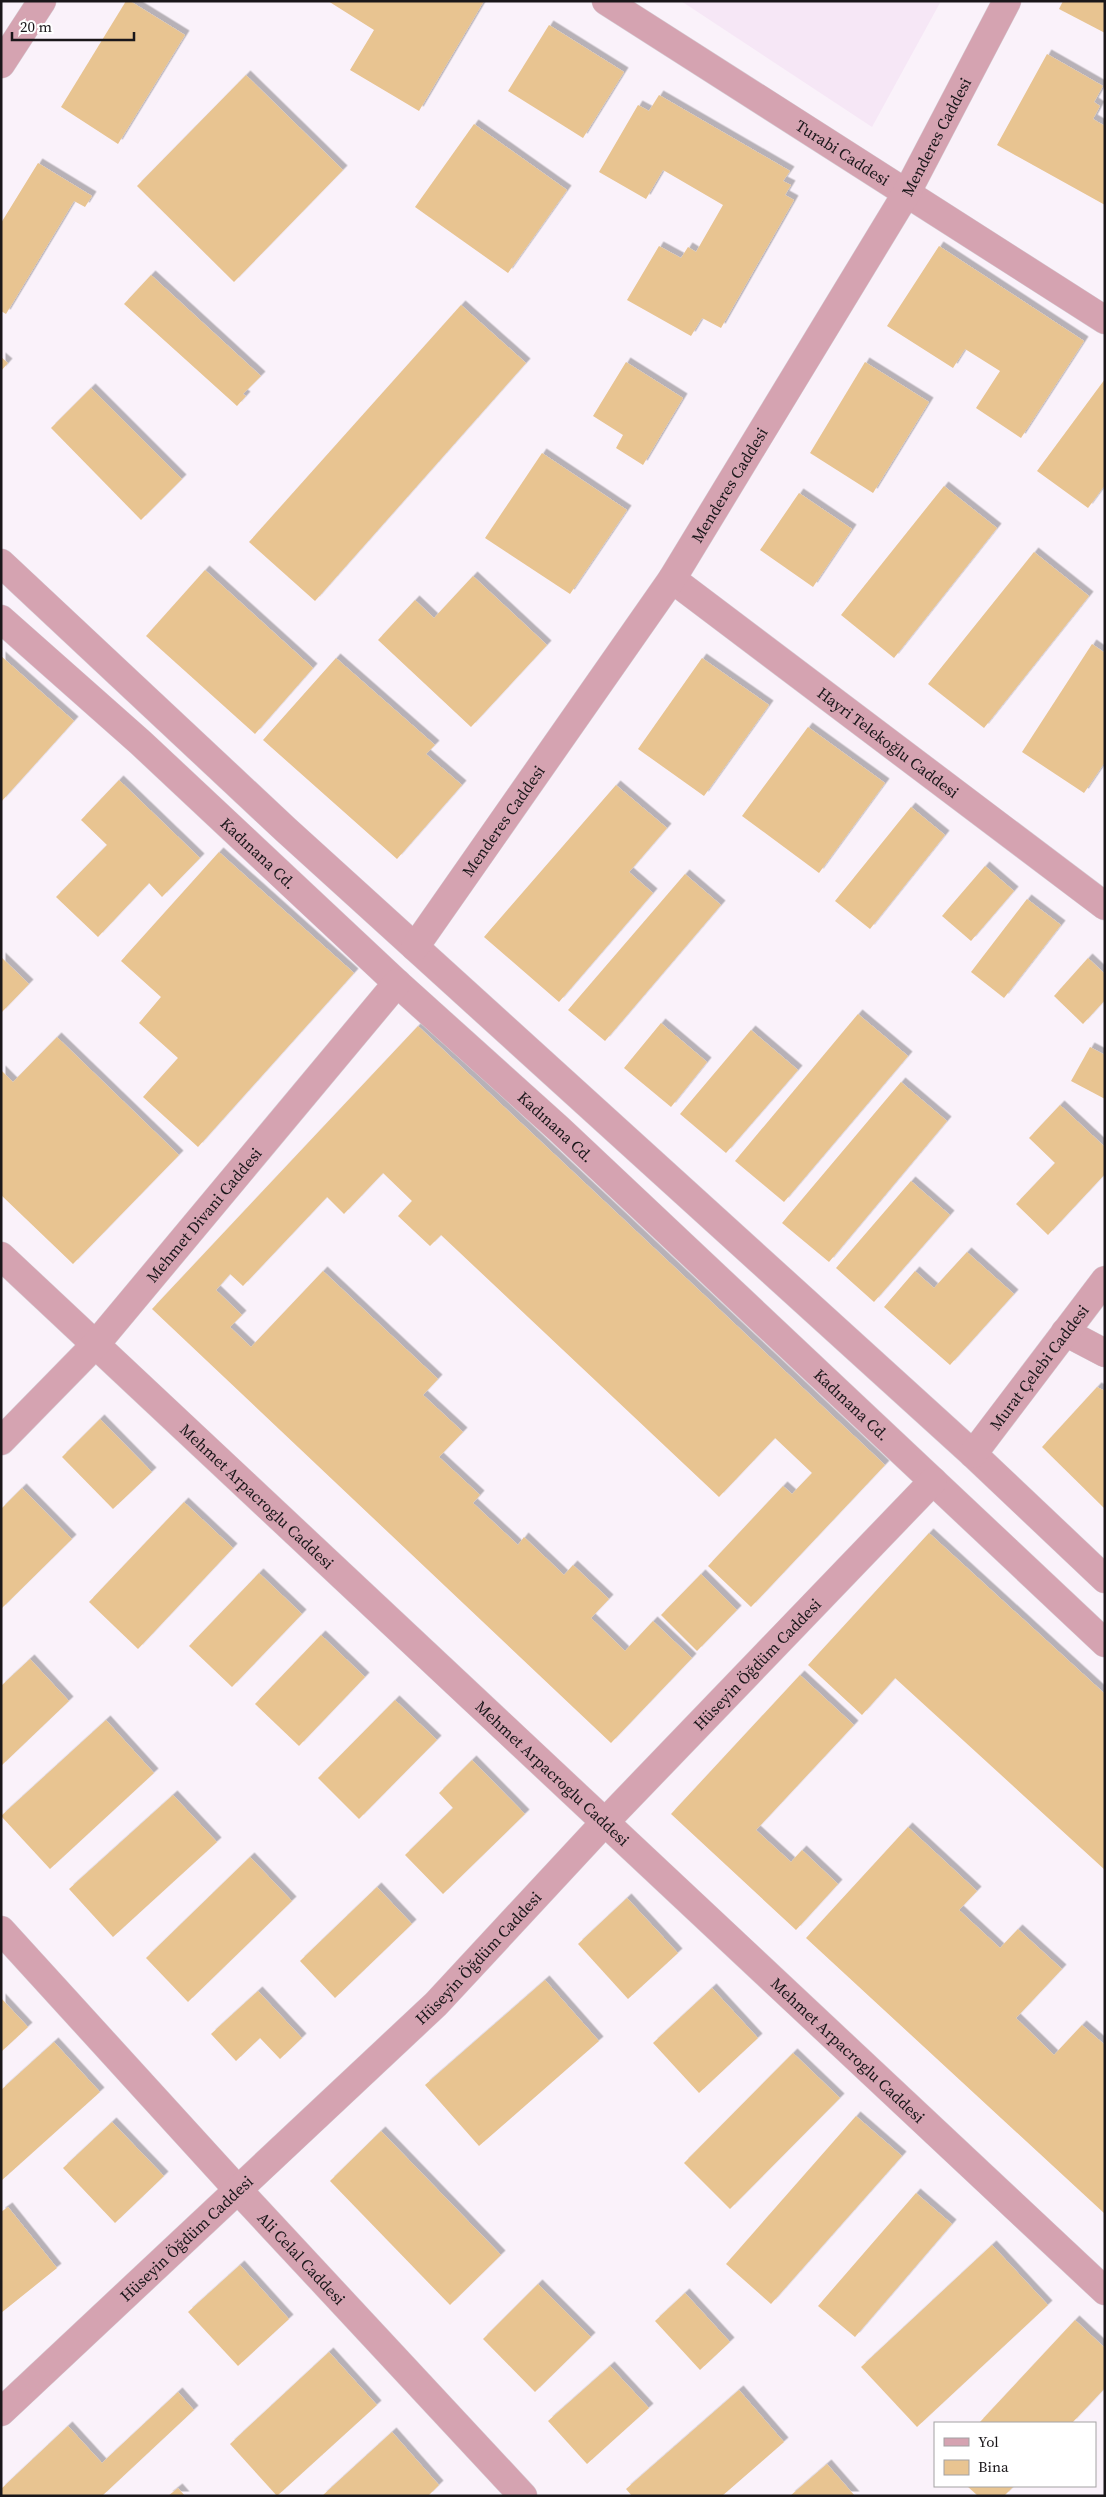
<svg xmlns="http://www.w3.org/2000/svg" width="1106" height="2497" font-family="'Source Serif 4',serif">
	<style>
		.built { fill: #f6e7f6 }
		.building { fill: #e8c491; filter: url(#shadow) }
		.lines { fill: none; stroke-linecap: round; stroke-linejoin: round }
		.minor-casing { stroke: #d6cfd6; stroke-width: 29 }
		.minor { stroke: #d5a3b1; stroke-width: 28 }
		.labels { text-anchor: middle; stroke-width: 4; stroke-linejoin: round; paint-order: stroke }
		.street-label { font-size: 16px; fill: #1a171a; stroke: #fff }
	</style>
	<defs>
		<filter id="shadow"><feDropShadow dx="4.5" dy="-4.5" stdDeviation="0" flood-color="#0004"/></filter>
	</defs>
	<rect width="100%" height="100%" fill="#faf2fa"/>
	<path class="built" d="M 681,1 L 941,1 L 872,127 Z"/>
	<g class="building">
		<path d="M 126,1 L 130,1 L 185,35 L 118,144 L 61,107 Z"/>
		<path d="M 328,1 L 484,1 L 419,111 L 350,70 L 374,30 Z"/>
		<path d="M 1063,1 L 1105,1 L 1105,33 L 1059,9 Z"/>
		<path d="M 549,25 L 624,72 L 583,138 L 508,91 Z"/>
		<path d="M 1047,54 L 1103,86 L 1094,102 L 1100,106 L 1093,119 L 1105,126 L 1105,205 L 997,145 Z"/>
		<path d="M 246,75 L 343,170 L 234,282 L 137,186 Z"/>
		<path d="M 659,95 L 790,171 L 783,181 L 791,185 L 785,195 L 794,200 L 721,328 L 702,318 L 691,336 L 627,300 L 659,246 L 681,258 L 688,247 L 696,252 L 723,205 L 663,170 L 646,199 L 599,172 L 638,105 L 649,111 Z"/>
		<path d="M 474,124 L 567,190 L 508,273 L 415,207 Z"/>
		<path d="M 38,163 L 92,196 L 85,207 L 74,201 L 6,314 L 1,311 L 1,223 Z"/>
		<path d="M 939,246 L 1084,341 L 1021,438 L 976,408 L 1000,371 L 965,349 L 953,368 L 887,326 Z"/>
		<path d="M 151,275 L 261,376 L 243,394 L 246,396 L 237,406 L 124,304 Z"/>
		<path d="M 461,305 L 526,363 L 315,601 L 249,542 Z"/>
		<path d="M 1,357 L 8,363 L 1,371 Z"/>
		<path d="M 626,362 L 683,398 L 643,465 L 616,448 L 623,435 L 593,416 Z"/>
		<path d="M 865,362 L 929,402 L 873,493 L 810,453 Z"/>
		<path d="M 1105,379 L 1105,485 L 1088,508 L 1037,471 Z"/>
		<path d="M 91,388 L 182,479 L 141,520 L 51,428 Z"/>
		<path d="M 542,453 L 627,510 L 570,594 L 485,538 Z"/>
		<path d="M 944,486 L 997,528 L 894,658 L 841,615 Z"/>
		<path d="M 799,493 L 852,529 L 813,587 L 760,550 Z"/>
		<path d="M 1034,552 L 1089,596 L 984,728 L 928,684 Z"/>
		<path d="M 205,570 L 313,668 L 255,734 L 146,636 Z"/>
		<path d="M 473,576 L 547,645 L 471,727 L 378,640 L 415,600 L 434,618 Z"/>
		<path d="M 1092,644 L 1105,653 L 1105,762 L 1084,793 L 1022,752 Z"/>
		<path d="M 1,656 L 74,721 L 1,802 Z"/>
		<path d="M 336,658 L 435,745 L 426,754 L 462,785 L 397,859 L 263,740 Z"/>
		<path d="M 702,658 L 769,705 L 704,796 L 638,749 Z"/>
		<path d="M 808,727 L 885,783 L 819,873 L 742,816 Z"/>
		<path d="M 119,780 L 200,858 L 162,897 L 149,883 L 98,937 L 56,897 L 107,845 L 81,820 Z"/>
		<path d="M 616,785 L 667,828 L 629,872 L 653,893 L 559,1002 L 484,937 Z"/>
		<path d="M 911,807 L 945,835 L 870,929 L 835,901 Z"/>
		<path d="M 219,852 L 354,973 L 198,1147 L 143,1097 L 178,1058 L 139,1023 L 161,997 L 121,961 Z"/>
		<path d="M 985,866 L 1014,891 L 971,941 L 942,916 Z"/>
		<path d="M 685,874 L 721,905 L 605,1041 L 568,1010 Z"/>
		<path d="M 1027,899 L 1061,925 L 1004,998 L 971,972 Z"/>
		<path d="M 1,957 L 29,984 L 1,1013 Z"/>
		<path d="M 1088,958 L 1105,974 L 1105,1000 L 1083,1024 L 1054,996 Z"/>
		<path d="M 858,1014 L 908,1056 L 784,1202 L 735,1161 Z"/>
		<path d="M 661,1023 L 707,1062 L 671,1107 L 624,1068 Z"/>
		<path d="M 418,1026 L 885,1465 L 751,1607 L 708,1566 L 783,1486 L 792,1494 L 812,1473 L 775,1438 L 719,1497 L 441,1235 L 430,1246 L 398,1216 L 412,1201 L 383,1173 L 344,1214 L 327,1197 L 243,1286 L 230,1274 L 216,1290 L 242,1315 L 230,1327 L 251,1347 L 323,1271 L 438,1379 L 423,1395 L 463,1432 L 439,1457 L 480,1495 L 473,1503 L 518,1545 L 524,1537 L 564,1575 L 573,1565 L 609,1599 L 591,1618 L 625,1651 L 653,1621 L 692,1658 L 611,1743 L 152,1309 Z"/>
		<path d="M 751,1030 L 798,1070 L 726,1153 L 680,1114 Z"/>
		<path d="M 57,1037 L 179,1155 L 73,1264 L 1,1195 L 1,1070 L 13,1082 Z"/>
		<path d="M 1090,1047 L 1105,1055 L 1105,1099 L 1071,1081 Z"/>
		<path d="M 901,1082 L 947,1121 L 829,1262 L 782,1223 Z"/>
		<path d="M 1060,1105 L 1105,1147 L 1105,1174 L 1048,1235 L 1016,1204 L 1055,1163 L 1029,1138 Z"/>
		<path d="M 911,1181 L 950,1215 L 874,1302 L 836,1268 Z"/>
		<path d="M 967,1252 L 1014,1294 L 950,1365 L 884,1307 L 915,1271 L 934,1288 Z"/>
		<path d="M 1097,1387 L 1105,1391 L 1105,1509 L 1042,1447 Z"/>
		<path d="M 100,1419 L 152,1472 L 113,1509 L 62,1457 Z"/>
		<path d="M 22,1488 L 72,1539 L 1,1609 L 1,1509 Z"/>
		<path d="M 184,1502 L 233,1548 L 138,1649 L 89,1602 Z"/>
		<path d="M 929,1533 L 1105,1694 L 1105,1870 L 895,1678 L 862,1715 L 808,1665 Z"/>
		<path d="M 259,1573 L 302,1614 L 232,1687 L 189,1646 Z"/>
		<path d="M 701,1574 L 737,1610 L 697,1651 L 661,1615 Z"/>
		<path d="M 321,1635 L 365,1677 L 299,1746 L 255,1704 Z"/>
		<path d="M 30,1659 L 69,1701 L 1,1766 L 1,1686 Z"/>
		<path d="M 800,1675 L 854,1725 L 756,1830 L 791,1862 L 802,1850 L 838,1884 L 796,1930 L 671,1814 Z"/>
		<path d="M 395,1700 L 437,1740 L 359,1819 L 318,1778 Z"/>
		<path d="M 106,1720 L 154,1773 L 50,1869 L 1,1816 Z"/>
		<path d="M 472,1760 L 525,1814 L 443,1894 L 405,1855 L 453,1808 L 439,1793 Z"/>
		<path d="M 173,1795 L 217,1842 L 113,1937 L 69,1889 Z"/>
		<path d="M 908,1827 L 977,1891 L 959,1910 L 1000,1948 L 1018,1929 L 1062,1969 L 1016,2018 L 1054,2055 L 1082,2025 L 1105,2045 L 1105,2214 L 806,1938 Z"/>
		<path d="M 250,1857 L 292,1901 L 188,2002 L 146,1958 Z"/>
		<path d="M 377,1887 L 412,1924 L 335,1998 L 300,1961 Z"/>
		<path d="M 627,1898 L 678,1953 L 628,1999 L 578,1944 Z"/>
		<path d="M 545,1980 L 599,2041 L 479,2146 L 425,2085 Z"/>
		<path d="M 712,1988 L 758,2038 L 699,2093 L 653,2043 Z"/>
		<path d="M 258,1991 L 302,2038 L 280,2059 L 260,2038 L 236,2061 L 211,2034 Z"/>
		<path d="M 1,1998 L 28,2027 L 1,2052 Z"/>
		<path d="M 54,2042 L 100,2092 L 1,2181 L 1,2090 Z"/>
		<path d="M 793,2053 L 840,2098 L 730,2209 L 684,2163 Z"/>
		<path d="M 856,2116 L 902,2156 L 771,2304 L 726,2264 Z"/>
		<path d="M 112,2122 L 164,2176 L 115,2223 L 63,2168 Z"/>
		<path d="M 381,2131 L 501,2255 L 450,2305 L 330,2181 Z"/>
		<path d="M 916,2193 L 952,2224 L 855,2337 L 818,2306 Z"/>
		<path d="M 8,2207 L 57,2268 L 1,2313 L 1,2212 Z"/>
		<path d="M 992,2245 L 1048,2305 L 917,2427 L 861,2367 Z"/>
		<path d="M 240,2265 L 289,2319 L 238,2366 L 188,2312 Z"/>
		<path d="M 538,2284 L 591,2337 L 535,2392 L 483,2339 Z"/>
		<path d="M 685,2293 L 730,2342 L 700,2370 L 655,2321 Z"/>
		<path d="M 1075,2320 L 1105,2348 L 1105,2388 L 1072,2423 L 979,2423 Z"/>
		<path d="M 329,2352 L 377,2405 L 277,2496 L 230,2444 Z"/>
		<path d="M 610,2366 L 649,2408 L 587,2464 L 548,2421 Z"/>
		<path d="M 739,2390 L 784,2442 L 722,2496 L 632,2496 L 626,2489 Z"/>
		<path d="M 178,2392 L 194,2410 L 102,2496 L 1,2496 L 1,2489 L 68,2426 L 102,2463 Z"/>
		<path d="M 392,2432 L 439,2485 L 428,2496 L 322,2496 Z"/>
		<path d="M 827,2464 L 855,2496 L 790,2496 Z"/>
		<path d="M 967,2486 L 1014,2486 L 1004,2496 L 978,2496 Z"/>
		<path d="M 178,2488 L 185,2496 L 168,2496 Z"/>
	</g>
	<g class="lines">
		<g class="minor-casing">
			<g id="minor">
				<path id="s1" d="M 606,1 L 1105,320"/>
				<path d="M 1,64 L 42,1"/>
				<path d="M 1,563 L 285,829 L 973,1454 L 1105,1579"/>
				<path id="s2" d="M 672,579 L 1105,906"/>
				<path id="s3" d="M 1,619 L 141,743 L 397,983 L 559,1129 L 1105,1643"/>
				<path id="s4" d="M 415,947 L 672,579 L 906,194 L 1007,1"/>
				<path id="s5" d="M 1,1256 L 1105,2291"/>
				<path d="M 1065,1332 L 1105,1353"/>
				<path id="s6" d="M 1,1441 L 96,1344 L 397,983"/>
				<path id="s7" d="M 973,1454 L 1105,1280"/>
				<path id="s8" d="M 1,1930 L 239,2191 L 523,2496"/>
				<path id="s9" d="M 1,2412 L 436,2004 L 606,1821 L 933,1481"/>
			</g>
		</g>
		<use href="#minor" class="minor"/>
	</g>
	<g class="labels">
		<g class="street-label">
			<text dy="6" stroke="none"><textPath href="#s4" startOffset="964">Menderes Caddesi</textPath></text>
			<text dy="6" stroke="none"><textPath href="#s1" startOffset="281">Turabi Caddesi</textPath></text>
			<text dy="6" stroke="none"><textPath href="#s4" startOffset="559">Menderes Caddesi</textPath></text>
			<text dy="6" stroke="none"><textPath href="#s2" startOffset="271">Hayri Telekoğlu Caddesi</textPath></text>
			<text dy="6" stroke="none"><textPath href="#s4" startOffset="154">Menderes Caddesi</textPath></text>
			<text dy="6" stroke="none"><textPath href="#s3" startOffset="348">Kadınana Cd.</textPath></text>
			<text dy="6" stroke="none"><textPath href="#s3" startOffset="752">Kadınana Cd.</textPath></text>
			<text dy="6" stroke="none"><textPath href="#s6" startOffset="304">Mehmet Divani Caddesi</textPath></text>
			<text dy="6" stroke="none"><textPath href="#s7" startOffset="109">Murat Çelebi Caddesi</textPath></text>
			<text dy="6" stroke="none"><textPath href="#s3" startOffset="1158">Kadınana Cd.</textPath></text>
			<text dy="6" stroke="none"><textPath href="#s5" startOffset="351">Mehmet Arpacroglu Caddesi</textPath></text>
			<text dy="6" stroke="none"><textPath href="#s9" startOffset="1064">Hüseyin Öğdüm Caddesi</textPath></text>
			<text dy="6" stroke="none"><textPath href="#s5" startOffset="756">Mehmet Arpacroglu Caddesi</textPath></text>
			<text dy="6" stroke="none"><textPath href="#s9" startOffset="659">Hüseyin Öğdüm Caddesi</textPath></text>
			<text dy="6" stroke="none"><textPath href="#s5" startOffset="1161">Mehmet Arpacroglu Caddesi</textPath></text>
			<text dy="6" stroke="none"><textPath href="#s9" startOffset="254">Hüseyin Öğdüm Caddesi</textPath></text>
			<text dy="6" stroke="none"><textPath href="#s8" startOffset="445">Ali Celal Caddesi</textPath></text>
		</g>
	</g>
	<rect width="1106" height="2497" fill="none" stroke="#1a171a" stroke-width="5"/>
	<rect x="934" y="2422" width="162" height="65" fill="#ffffff" stroke="#a3a2a3"/>
	<rect x="944" y="2438" width="25" height="8" fill="#d5a3b1" stroke="#a3a2a3"/>
	<text x="978" y="2447" font-size="15" fill="#1a171a">Yol</text>
	<rect x="944" y="2460" width="25" height="15" fill="#e8c491" stroke="#a3a2a3"/>
	<text x="978" y="2472" font-size="15" fill="#1a171a">Bina</text>
	<path d="M12 32v8h122v-8" fill="none" stroke="#1a171a" stroke-width="2.5"/>
	<text x="20" y="32" font-size="15" fill="#1a171a" stroke="#ffffff" stroke-width="4" paint-order="stroke">20 m</text>
</svg>
